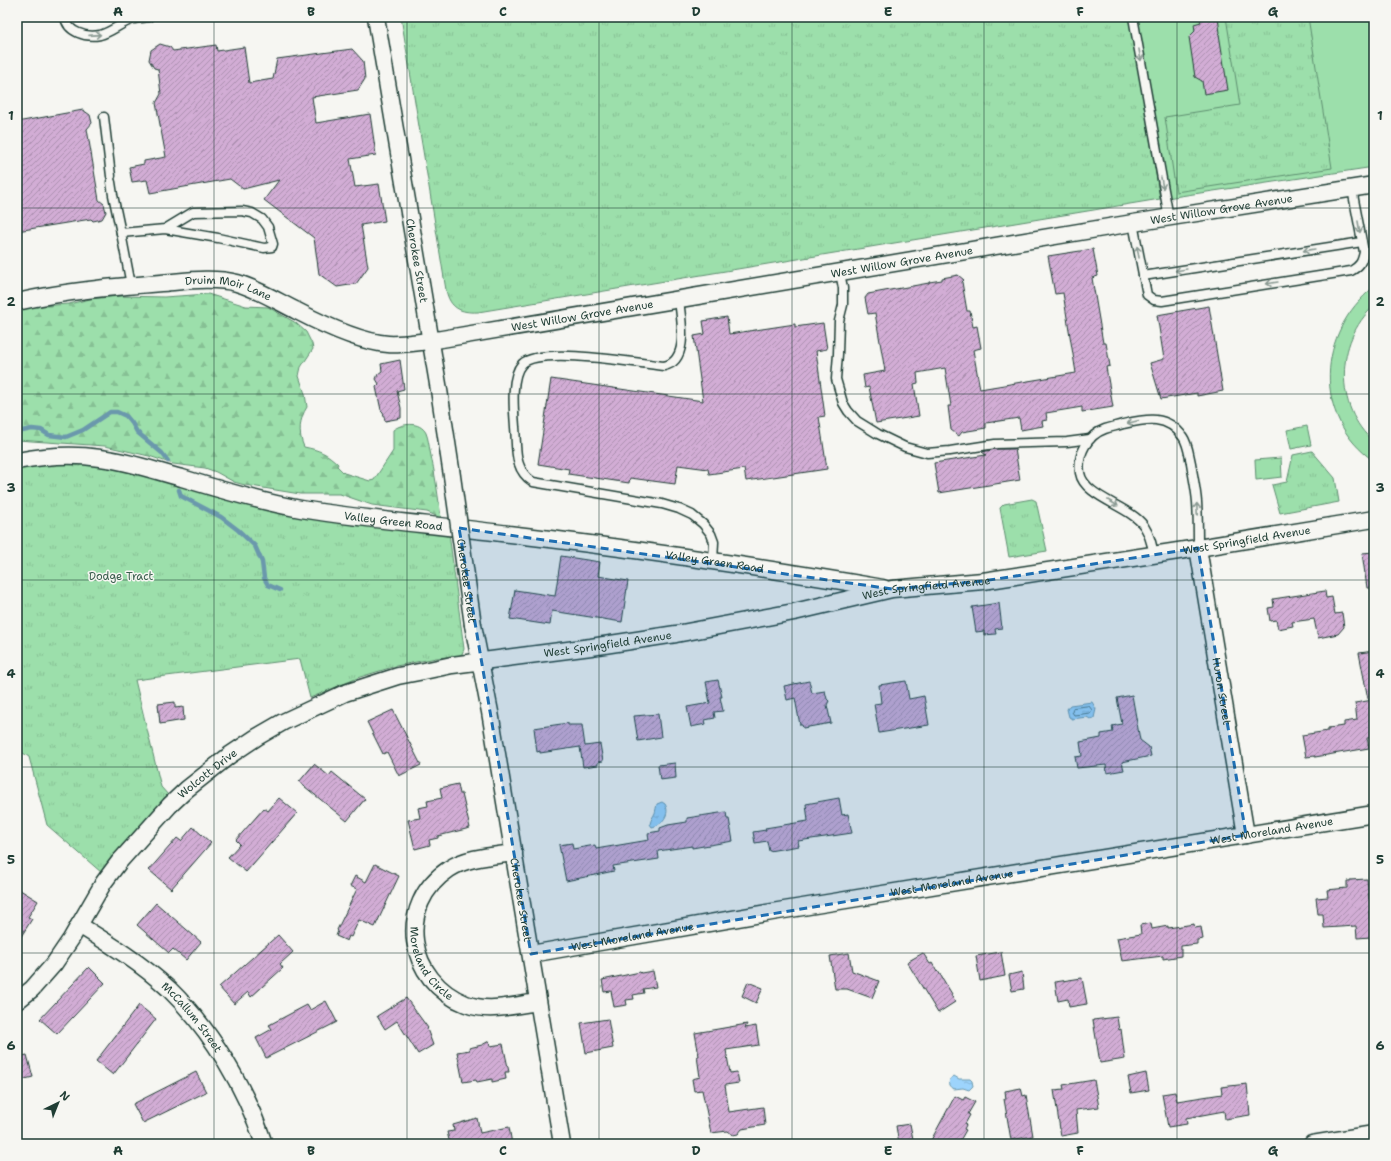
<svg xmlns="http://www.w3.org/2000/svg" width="1391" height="1161" font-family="'Shantell Sans',sans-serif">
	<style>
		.grass { fill: #9cdfab; stroke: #5e8e70 }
		.forest { fill: url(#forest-firs); stroke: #5e8e70 }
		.park { fill: url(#park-tufts); stroke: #5e8e70 }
		.water { fill: url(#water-ripples); stroke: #6b98ac }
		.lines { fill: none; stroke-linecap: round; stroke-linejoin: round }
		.shore { stroke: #517984; stroke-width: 1 }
		.stream { stroke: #6b98ac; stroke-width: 4.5 }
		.building { fill: url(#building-hatch); stroke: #1f3d34 }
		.lane-casing { stroke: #1f3d34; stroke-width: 11 }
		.street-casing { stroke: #1f3d34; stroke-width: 19 }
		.lane { stroke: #f6f6f2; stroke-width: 8 }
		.street { stroke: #f6f6f2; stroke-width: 16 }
		.street-bridge-casing { stroke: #1f3d34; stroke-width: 19; stroke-linecap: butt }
		.street-bridge { stroke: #f6f6f2; stroke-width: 16 }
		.oneway { stroke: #8a9a93 }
		.marked { fill: #1f6fb2; fill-opacity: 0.2; stroke: #1f6fb2; stroke-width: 3; stroke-dasharray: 8 5; stroke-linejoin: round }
		.grid { fill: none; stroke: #1f3d34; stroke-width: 1; stroke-opacity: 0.55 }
		.labels { text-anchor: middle; stroke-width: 3; stroke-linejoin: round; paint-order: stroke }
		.street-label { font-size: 11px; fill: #1f3d34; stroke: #f6f6f2 }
		.park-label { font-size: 11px; fill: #385d4c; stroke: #f6f6f2 }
		.neatline { fill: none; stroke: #1f3d34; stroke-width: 1.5 }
		.grid-label { font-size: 13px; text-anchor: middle; font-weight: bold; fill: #1f3d34 }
	</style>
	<defs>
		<pattern id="forest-firs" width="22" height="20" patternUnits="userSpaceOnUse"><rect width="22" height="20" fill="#9cdfab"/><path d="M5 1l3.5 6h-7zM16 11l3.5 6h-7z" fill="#86c094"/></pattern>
		<pattern id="park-tufts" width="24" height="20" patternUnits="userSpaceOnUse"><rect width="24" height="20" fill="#9cdfab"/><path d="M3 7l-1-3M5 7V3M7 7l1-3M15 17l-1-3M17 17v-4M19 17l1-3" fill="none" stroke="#86c094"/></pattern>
		<pattern id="water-ripples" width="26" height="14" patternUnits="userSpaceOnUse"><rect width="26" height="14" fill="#9dd4fc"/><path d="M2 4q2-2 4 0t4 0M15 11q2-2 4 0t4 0" fill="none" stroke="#87b7d9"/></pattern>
		<pattern id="building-hatch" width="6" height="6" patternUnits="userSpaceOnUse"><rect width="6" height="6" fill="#d2add5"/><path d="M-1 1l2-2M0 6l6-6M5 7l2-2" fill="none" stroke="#aa8eae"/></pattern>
	</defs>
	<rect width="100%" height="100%" fill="#f6f6f2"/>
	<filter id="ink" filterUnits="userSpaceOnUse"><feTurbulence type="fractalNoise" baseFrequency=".025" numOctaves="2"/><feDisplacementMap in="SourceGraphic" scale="8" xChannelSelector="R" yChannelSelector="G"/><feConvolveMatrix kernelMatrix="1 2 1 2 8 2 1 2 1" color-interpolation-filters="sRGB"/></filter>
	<g filter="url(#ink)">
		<g class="grass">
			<path d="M 1130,17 L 1374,17 L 1374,167 L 1160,199 Z"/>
			<path d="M 1374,287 L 1374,306 C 1335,341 1334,408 1374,442 L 1374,461 C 1312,418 1317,332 1374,287 Z"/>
			<path d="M 1307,426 L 1311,445 L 1291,449 L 1287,430 Z"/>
			<path d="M 1281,458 L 1282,477 L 1256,480 L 1255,460 Z"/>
		</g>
		<path class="forest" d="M 208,294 L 246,306 L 268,307 L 296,323 L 306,332 L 312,344 L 313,349 L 301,367 L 299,376 L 305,394 L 307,407 C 299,419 298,434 304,447 C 319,450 327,453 338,464 L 337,466 L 344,473 L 370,481 L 374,480 L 393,451 L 393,430 C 402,423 420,421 426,433 C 428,438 429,445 430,451 C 435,473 438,495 441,518 L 427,512 L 372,505 L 340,494 L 300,494 L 245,485 L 234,482 L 216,472 L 205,468 L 173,464 L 149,456 L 105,446 L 17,440 L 17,309 L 28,307 L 69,304 L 90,299 L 119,296 L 164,297 Z"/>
		<g class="park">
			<path d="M 401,17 L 1130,17 L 1160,199 L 478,312 C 460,313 450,308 446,290 Z"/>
			<path d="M 1226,17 L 1308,17 L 1332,168 L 1176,192 L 1165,117 L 1240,105 Z"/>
			<path d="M 1312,451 L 1335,478 L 1339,502 L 1280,513 L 1272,485 L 1287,482 L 1293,455 Z"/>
			<path d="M 75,463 L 94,464 L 449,533 L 464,649 L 462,654 L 458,656 L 436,658 L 396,666 L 360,677 L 310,698 L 300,659 L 135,680 L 161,787 L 169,796 L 124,843 L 102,873 L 47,825 L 29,757 L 17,749 L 17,468 L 44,464 Z"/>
			<path d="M 1032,499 L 1036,501 L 1047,551 L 1009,557 L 1000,508 L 1004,504 Z"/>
		</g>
		<g class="water">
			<path d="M 1092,702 L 1096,709 L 1094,718 L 1090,719 L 1087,717 L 1072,719 L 1069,717 L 1067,709 L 1070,705 Z"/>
			<path d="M 662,802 L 665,804 C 671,814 662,825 652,827 L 650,824 C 651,819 653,817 655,813 C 656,810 656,807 657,804 Z"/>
			<path d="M 954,1076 L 959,1079 L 970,1079 L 972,1081 L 973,1086 L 969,1090 L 963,1088 L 954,1089 C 951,1087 948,1084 950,1079 Z"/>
		</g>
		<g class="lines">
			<path class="shore" d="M 1089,706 L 1092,710 L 1090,713 L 1074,715 L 1072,712 L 1073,708 Z"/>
			<g class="stream">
				<path d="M 17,432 L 32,429 L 41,430 L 49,435 L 66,437 L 83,430 L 110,412 L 117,412 L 126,416 L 132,423 L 137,432 L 162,453 L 168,461"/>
				<path d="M 179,490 L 181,496 L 221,517 L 238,530 L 255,546 L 262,562 L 264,578 L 268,585 L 280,590"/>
			</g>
		</g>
		<g class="building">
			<path d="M 1203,17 L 1218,17 L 1220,33 L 1219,34 L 1228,90 L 1204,94 L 1202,81 L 1195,77 L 1189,37 L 1195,31 L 1194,24 L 1201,22 L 1200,20 L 1203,19 Z"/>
			<path d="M 160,44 L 170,47 L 173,51 L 216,45 L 217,51 L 244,47 L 249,83 L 273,79 L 277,59 L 352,49 L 363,61 L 365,79 L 358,90 L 312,97 L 316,123 L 370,114 L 376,155 L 350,159 L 355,187 L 379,184 L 385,221 L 361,225 L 368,267 L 356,284 L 337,287 L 319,274 L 314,238 L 264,200 L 279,180 L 243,189 L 230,179 L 150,193 L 147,180 L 132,182 L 129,167 L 144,164 L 144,161 L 166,157 L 156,103 L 161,94 L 158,69 L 154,68 L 149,60 L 151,50 Z"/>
			<path d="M 83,110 L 90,115 L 92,123 L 87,129 L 99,200 L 104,204 L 106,212 L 102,219 L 93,221 L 91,219 L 17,231 L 17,122 Z"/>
			<path d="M 1093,249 L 1098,276 L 1092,278 L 1103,343 L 1106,343 L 1110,366 L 1106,367 L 1113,407 L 1082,412 L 1082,407 L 1046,413 L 1047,420 L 1042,421 L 1043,426 L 1021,430 L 1019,418 L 986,423 L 986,428 L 962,432 L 959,436 L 951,430 L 948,406 L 951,406 L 945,368 L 917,373 L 918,383 L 914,384 L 919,416 L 876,423 L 869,387 L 865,388 L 863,375 L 885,371 L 875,313 L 868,314 L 865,298 L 868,294 L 929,283 L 929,282 L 942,280 L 942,278 L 958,275 L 964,280 L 962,282 L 967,311 L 970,311 L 973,327 L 977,326 L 981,348 L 973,350 L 980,389 L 1076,373 L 1063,293 L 1055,294 L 1048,256 Z"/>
			<path d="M 1209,306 L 1223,391 L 1197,396 L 1197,393 L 1161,399 L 1150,363 L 1164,359 L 1157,315 Z"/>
			<path d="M 727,317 L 729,334 L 795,324 L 795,327 L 823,323 L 827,349 L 816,351 L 825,416 L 819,417 L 827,469 L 746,481 L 744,469 L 709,474 L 708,469 L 678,465 L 675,484 L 630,478 L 629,483 L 568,474 L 569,469 L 538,464 L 551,379 L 703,401 L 694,336 L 705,334 L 703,321 Z"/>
			<path d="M 400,360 L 404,389 L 397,391 L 401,408 L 401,418 L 385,421 L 383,412 L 381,410 L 376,387 L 379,384 L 376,379 L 378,374 L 382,371 L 381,364 Z"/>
			<path d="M 996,449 L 1015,449 L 1020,480 L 939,493 L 934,463 L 986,455 L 982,452 Z"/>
			<path d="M 1374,552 L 1374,588 L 1367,588 L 1362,553 Z"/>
			<path d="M 561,556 L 600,562 L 598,576 L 628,581 L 622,622 L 552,611 L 550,625 L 510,619 L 515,590 L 555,596 Z"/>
			<path d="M 1325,591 L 1326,598 L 1332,597 L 1335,614 L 1342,613 L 1344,627 L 1338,634 L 1318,638 L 1314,619 L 1292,622 L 1293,626 L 1278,629 L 1276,620 L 1270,621 L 1268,608 L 1274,607 L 1273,599 Z"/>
			<path d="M 999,603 L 1002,628 L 995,629 L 996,634 L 984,635 L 984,631 L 976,632 L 972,607 Z"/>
			<path d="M 1374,651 L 1374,698 L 1368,699 L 1359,653 Z"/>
			<path d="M 718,680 L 722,697 L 720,697 L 723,711 L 714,712 L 715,718 L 705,720 L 706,724 L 691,727 L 687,707 L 710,703 L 706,682 Z"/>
			<path d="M 809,681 L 812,693 L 825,691 L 827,699 L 829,701 L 827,705 L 831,723 L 803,728 L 802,725 L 800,725 L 795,698 L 787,700 L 784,686 Z"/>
			<path d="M 906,681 L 909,699 L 924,696 L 929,725 L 879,733 L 874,704 L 881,703 L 879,685 Z"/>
			<path d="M 1132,695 L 1140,740 L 1149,747 L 1151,756 L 1122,762 L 1124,770 L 1107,773 L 1106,765 L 1077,768 L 1075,757 L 1082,756 L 1080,742 L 1101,738 L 1101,734 L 1113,732 L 1112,726 L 1122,724 L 1117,698 Z"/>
			<path d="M 1373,700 L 1374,710 L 1374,737 L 1367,738 L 1369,748 L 1315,757 L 1315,756 L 1306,757 L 1302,735 L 1328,731 L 1328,728 L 1344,726 L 1344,722 L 1357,720 L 1355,703 Z"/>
			<path d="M 175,702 L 175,708 L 183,707 L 184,720 L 160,724 L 158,704 Z"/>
			<path d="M 393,710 L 421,765 L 399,776 L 387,752 L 383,754 L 367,722 Z"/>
			<path d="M 658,714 L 661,737 L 638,741 L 634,716 Z"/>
			<path d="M 568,723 L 568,725 L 582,725 L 585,746 L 600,744 L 603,761 L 598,762 L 598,765 L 583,767 L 580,747 L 540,753 L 540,751 L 537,752 L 534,728 Z"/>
			<path d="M 675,763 L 676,778 L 660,780 L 658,765 Z"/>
			<path d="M 314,764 L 329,776 L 332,772 L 365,799 L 347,821 L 299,782 Z"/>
			<path d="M 458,784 L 460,794 L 462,794 L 470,828 L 438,836 L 438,838 L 429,840 L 430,845 L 415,849 L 408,820 L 420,818 L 418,808 L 428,806 L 427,801 L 442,798 L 440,788 Z"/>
			<path d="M 279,798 L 297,813 L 246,872 L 228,857 L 240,844 L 236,840 L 264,808 L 268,811 Z"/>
			<path d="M 839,798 L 842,815 L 848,814 L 852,833 L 798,841 L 799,846 L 769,851 L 767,841 L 755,843 L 753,832 L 766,830 L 765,828 L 808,821 L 806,804 Z"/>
			<path d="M 726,812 L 727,819 L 729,819 L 733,841 L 692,848 L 692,846 L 658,851 L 659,859 L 613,866 L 614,871 L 566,881 L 559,845 L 572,843 L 573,849 L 595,845 L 596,849 L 649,840 L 648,833 L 660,831 L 660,828 L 668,825 L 687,822 L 687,818 Z"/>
			<path d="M 193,827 L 211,843 L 171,889 L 149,870 L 177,838 L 181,841 Z"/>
			<path d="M 375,864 L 399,876 L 375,927 L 359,920 L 351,937 L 349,936 L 347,941 L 336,936 L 338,931 L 337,930 L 357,889 L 350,886 L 355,876 L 366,882 Z"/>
			<path d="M 1367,879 L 1369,899 L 1374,899 L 1374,910 L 1369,911 L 1371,937 L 1357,938 L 1356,926 L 1324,928 L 1323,914 L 1318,914 L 1316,898 L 1328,897 L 1327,890 L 1347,888 L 1347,881 L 1350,881 L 1350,880 Z"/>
			<path d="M 17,888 L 38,901 L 28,917 L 32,919 L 17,943 Z"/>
			<path d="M 156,903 L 201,942 L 186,960 L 173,949 L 169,953 L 137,925 Z"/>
			<path d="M 1151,923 L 1152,929 L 1168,926 L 1168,928 L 1194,924 L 1195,928 L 1201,927 L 1203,939 L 1197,940 L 1197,944 L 1181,946 L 1181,956 L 1163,959 L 1163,956 L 1122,961 L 1117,938 L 1141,934 L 1140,925 Z"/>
			<path d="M 278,935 L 293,952 L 280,964 L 283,968 L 251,997 L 248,992 L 234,1004 L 219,987 Z"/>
			<path d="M 1001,952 L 1005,976 L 980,981 L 976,956 Z"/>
			<path d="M 849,953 L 852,971 L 879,981 L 872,998 L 847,989 L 835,989 L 830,956 Z"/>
			<path d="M 923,953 L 930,964 L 932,963 L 937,972 L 938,971 L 952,994 L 951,995 L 955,1002 L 938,1013 L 907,962 Z"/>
			<path d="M 89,967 L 105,983 L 57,1034 L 40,1019 Z"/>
			<path d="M 653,971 L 656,987 L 643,989 L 644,993 L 633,995 L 634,999 L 626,1000 L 627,1005 L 614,1007 L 611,991 L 604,992 L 602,980 L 640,972 L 641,973 Z"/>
			<path d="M 1022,972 L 1024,989 L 1012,991 L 1009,975 Z"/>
			<path d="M 1082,978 L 1087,1004 L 1069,1007 L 1068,999 L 1058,1001 L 1055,982 Z"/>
			<path d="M 748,982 L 763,988 L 756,1003 L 742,996 Z"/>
			<path d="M 406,998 L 428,1028 L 427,1029 L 433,1045 L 418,1054 L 397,1021 L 385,1029 L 377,1016 Z"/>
			<path d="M 326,1001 L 337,1022 L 266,1058 L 256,1038 L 272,1029 L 269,1025 L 307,1005 L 310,1010 Z"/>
			<path d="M 139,1005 L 156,1019 L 113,1075 L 96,1061 Z"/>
			<path d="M 1117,1017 L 1119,1030 L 1121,1029 L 1125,1059 L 1100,1063 L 1093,1020 Z"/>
			<path d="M 608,1019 L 613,1048 L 586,1053 L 581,1023 Z"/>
			<path d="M 747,1024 L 745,1028 L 756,1026 L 759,1045 L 726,1050 L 730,1073 L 737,1072 L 739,1083 L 725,1085 L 729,1112 L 763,1107 L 765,1125 L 742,1129 L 738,1134 L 733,1135 L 728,1131 L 711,1133 L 702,1090 L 694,1091 L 692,1079 L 700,1077 L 697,1056 L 699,1056 L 695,1033 Z"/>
			<path d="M 489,1041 L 490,1046 L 503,1044 L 509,1072 L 505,1072 L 506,1079 L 492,1082 L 492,1079 L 477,1082 L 476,1080 L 463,1082 L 457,1052 L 470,1050 L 469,1048 L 482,1045 Z"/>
			<path d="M 27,1055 L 33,1077 L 17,1081 L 17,1057 Z"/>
			<path d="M 196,1072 L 206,1092 L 143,1123 L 133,1104 Z"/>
			<path d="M 1146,1073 L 1149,1090 L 1131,1093 L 1128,1077 Z"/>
			<path d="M 1094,1080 L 1099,1107 L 1076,1110 L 1078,1133 L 1061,1136 L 1054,1090 L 1064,1089 L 1063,1085 Z"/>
			<path d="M 1247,1084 L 1250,1115 L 1225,1119 L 1224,1111 L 1186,1118 L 1187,1124 L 1168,1127 L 1162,1094 L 1175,1092 L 1177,1101 L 1222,1094 L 1221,1087 Z"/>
			<path d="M 1021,1088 L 1023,1096 L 1026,1095 L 1033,1136 L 1011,1140 L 1004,1099 L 1006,1099 L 1005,1091 Z"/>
			<path d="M 955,1096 L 963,1100 L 965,1097 L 975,1102 L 968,1114 L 970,1115 L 965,1124 L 966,1125 L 964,1129 L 966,1130 L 958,1144 L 929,1144 Z"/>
			<path d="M 477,1118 L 480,1133 L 509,1127 L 512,1144 L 450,1144 L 447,1132 L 454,1131 L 453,1125 Z"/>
			<path d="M 910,1124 L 914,1144 L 899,1144 L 896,1126 Z"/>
		</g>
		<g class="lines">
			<g class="lane-casing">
				<g id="lane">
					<path d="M 65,17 C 67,32 86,38 100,35 C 112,32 122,22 134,19 C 139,18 144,18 149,17"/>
					<path d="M 1133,17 L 1169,218"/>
					<path d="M 104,117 L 111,176"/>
					<path d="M 111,182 L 113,195 L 121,233"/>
					<path d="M 1133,223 L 1147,295 L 1154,300 L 1162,301 L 1351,271 C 1360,266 1362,262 1364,252 L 1352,189"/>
					<path d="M 840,273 L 843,288 L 843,305 L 839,321 L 838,354 L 836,379 L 843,403 L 848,411 L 857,421 L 878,434 L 905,447 L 927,453 L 950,451 L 995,444 L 1067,442 L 1090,439"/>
					<path d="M 1143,276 L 1362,242"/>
					<path d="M 131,285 L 121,233 L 165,229 L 193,212 L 242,211 L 252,213 L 262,219 L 268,227 L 273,244 L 272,247 L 264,248 L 218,238 L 165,229"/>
					<path d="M 679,300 C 681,319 690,361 664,366 C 637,363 540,346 522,364 C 510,377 514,411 515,427 C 517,448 513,469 533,482 L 662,504 L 679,509 L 692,515 L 703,524 L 711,534 L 714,542 L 713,562"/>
					<path d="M 1154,555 C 1152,545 1150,535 1144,526 C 1130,506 1084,497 1080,473 C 1077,454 1088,435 1105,429 C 1111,427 1117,426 1123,424 C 1146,419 1167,414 1183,437 C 1188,444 1189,455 1191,463 C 1193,476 1196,489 1197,502 C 1198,517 1198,533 1198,548"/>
				</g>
			</g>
			<g class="street-casing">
				<g id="street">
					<path id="s1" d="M 376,17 L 439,390 L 451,469"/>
					<path id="s2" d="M 17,302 C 65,291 112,287 161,283 C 186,281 213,277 237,283 C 258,289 277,301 297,311 C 322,324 360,342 388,344 C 402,345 416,342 430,341 L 1133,223 L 1374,185"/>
					<path id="s3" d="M 17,461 C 44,456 73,454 100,458 C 128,461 155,471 182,478 C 221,490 261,502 301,509 C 375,521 450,526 525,536 C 644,550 764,568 883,588"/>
					<path id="s4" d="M 1198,548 L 1246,835"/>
					<path id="s5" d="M 473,625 L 490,712 L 562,1144"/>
					<path id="s6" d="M 514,853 C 493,856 467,857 449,869 C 395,905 407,981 466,1004 C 489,1013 515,1005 538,1002"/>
					<path id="s7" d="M 79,925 C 110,944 142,964 169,989 C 212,1031 245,1087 264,1144"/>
					<path id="s8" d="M 531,954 L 772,912 L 1374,814"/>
					<path id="s9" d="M 17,1001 L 32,989 L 54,964 L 71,939 L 104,882 L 119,862 L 170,805 L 187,789 L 230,755 L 257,737 L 283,722 L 345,693 L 398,676 L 424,671 L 452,665 L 591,647 L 676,634 L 794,612 L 892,589 L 983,581 L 1198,548 L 1374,519"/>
					<path d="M 1312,1144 L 1374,1134"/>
				</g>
			</g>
			<use href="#lane" class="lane"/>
			<use href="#street" class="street"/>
			<g class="street-bridge-casing">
				<g id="street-bridge">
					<path id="s10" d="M 451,469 L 473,625"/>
				</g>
			</g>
			<use href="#street-bridge" class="street-bridge"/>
		</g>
		<defs><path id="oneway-shaft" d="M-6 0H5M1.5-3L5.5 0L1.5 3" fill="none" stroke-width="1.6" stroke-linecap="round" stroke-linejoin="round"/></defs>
		<g class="oneway">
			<use href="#oneway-shaft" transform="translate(95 35) rotate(-4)"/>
			<use href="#oneway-shaft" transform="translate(1140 55) rotate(80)"/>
			<use href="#oneway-shaft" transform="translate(1162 183) rotate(80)"/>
			<use href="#oneway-shaft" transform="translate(1359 227) rotate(80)"/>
			<use href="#oneway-shaft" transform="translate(1309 250) rotate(171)"/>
			<use href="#oneway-shaft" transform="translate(1138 252) rotate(-100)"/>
			<use href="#oneway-shaft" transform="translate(1181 270) rotate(171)"/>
			<use href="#oneway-shaft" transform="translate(1272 283) rotate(171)"/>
			<use href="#oneway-shaft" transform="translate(1133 422) rotate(166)"/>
			<use href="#oneway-shaft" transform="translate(1113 503) rotate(30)"/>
			<use href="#oneway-shaft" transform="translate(1197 509) rotate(-92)"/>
		</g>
	</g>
	<path class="marked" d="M 459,528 L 892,589 L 983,581 L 1198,548 L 1246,835 L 531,954 Z"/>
	<path class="grid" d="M 214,17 L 214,1144M 407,17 L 407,1144M 599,17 L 599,1144M 792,17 L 792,1144M 984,17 L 984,1144M 1177,17 L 1177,1144M 17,208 L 1374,208M 17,394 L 1374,394M 17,580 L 1374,580M 17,767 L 1374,767M 17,953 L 1374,953"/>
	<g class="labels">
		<g class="street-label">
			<text dy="4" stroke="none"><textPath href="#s2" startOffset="1230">West Willow Grove Avenue</textPath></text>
			<text dy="4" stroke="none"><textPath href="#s1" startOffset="247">Cherokee Street</textPath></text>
			<text dy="4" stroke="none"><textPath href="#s2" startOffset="906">West Willow Grove Avenue</textPath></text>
			<text dy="4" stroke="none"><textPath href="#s2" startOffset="214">Druim Moir Lane</textPath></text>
			<text dy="4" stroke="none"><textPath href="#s2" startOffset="582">West Willow Grove Avenue</textPath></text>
			<text dy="4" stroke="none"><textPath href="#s3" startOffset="384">Valley Green Road</textPath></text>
			<text dy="4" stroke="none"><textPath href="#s9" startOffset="1375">West Springfield Avenue</textPath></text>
			<text dy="4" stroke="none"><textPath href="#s3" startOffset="708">Valley Green Road</textPath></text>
			<text dy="4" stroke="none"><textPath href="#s10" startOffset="113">Cherokee Street</textPath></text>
			<text dy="4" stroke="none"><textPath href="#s9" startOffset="1051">West Springfield Avenue</textPath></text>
			<text dy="4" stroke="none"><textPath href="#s9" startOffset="727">West Springfield Avenue</textPath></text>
			<text dy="4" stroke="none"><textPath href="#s4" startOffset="145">Huron Street</textPath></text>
			<text dy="4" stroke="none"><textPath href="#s9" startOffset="299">Wolcott Drive</textPath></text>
			<text dy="4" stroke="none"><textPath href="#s8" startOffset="751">West Moreland Avenue</textPath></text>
			<text dy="4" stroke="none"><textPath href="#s8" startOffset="427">West Moreland Avenue</textPath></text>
			<text dy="4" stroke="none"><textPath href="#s5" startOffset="279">Cherokee Street</textPath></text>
			<text dy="4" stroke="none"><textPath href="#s8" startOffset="103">West Moreland Avenue</textPath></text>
			<text dy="4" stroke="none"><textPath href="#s6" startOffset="179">Moreland Circle</textPath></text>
			<text dy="4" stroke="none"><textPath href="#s7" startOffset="147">McCallum Street</textPath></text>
		</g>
		<g class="park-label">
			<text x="121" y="580">Dodge Tract</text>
		</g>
	</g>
	<rect width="1391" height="1161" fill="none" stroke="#f6f6f2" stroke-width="44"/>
	<g transform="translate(58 1103) rotate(43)" stroke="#f6f6f2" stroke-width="3" paint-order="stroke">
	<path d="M0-3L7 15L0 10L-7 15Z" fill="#1f3d34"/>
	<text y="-6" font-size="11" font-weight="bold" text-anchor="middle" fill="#1f3d34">N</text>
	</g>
	<rect x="22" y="22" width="1347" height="1117" class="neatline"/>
	<g class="grid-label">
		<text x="118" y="16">A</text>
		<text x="311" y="16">B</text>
		<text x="503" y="16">C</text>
		<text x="696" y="16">D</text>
		<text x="888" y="16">E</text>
		<text x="1080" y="16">F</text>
		<text x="1273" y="16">G</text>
		<text x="11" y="120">1</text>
		<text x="1380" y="120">1</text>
		<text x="11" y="306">2</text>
		<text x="1380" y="306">2</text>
		<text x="11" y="492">3</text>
		<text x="1380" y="492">3</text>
		<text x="11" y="678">4</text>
		<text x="1380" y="678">4</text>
		<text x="11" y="864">5</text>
		<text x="1380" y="864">5</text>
		<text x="11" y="1050">6</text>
		<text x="1380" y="1050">6</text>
		<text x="118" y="1155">A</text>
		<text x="311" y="1155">B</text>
		<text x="503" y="1155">C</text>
		<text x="696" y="1155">D</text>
		<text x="888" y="1155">E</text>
		<text x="1080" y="1155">F</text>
		<text x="1273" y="1155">G</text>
	</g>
</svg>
